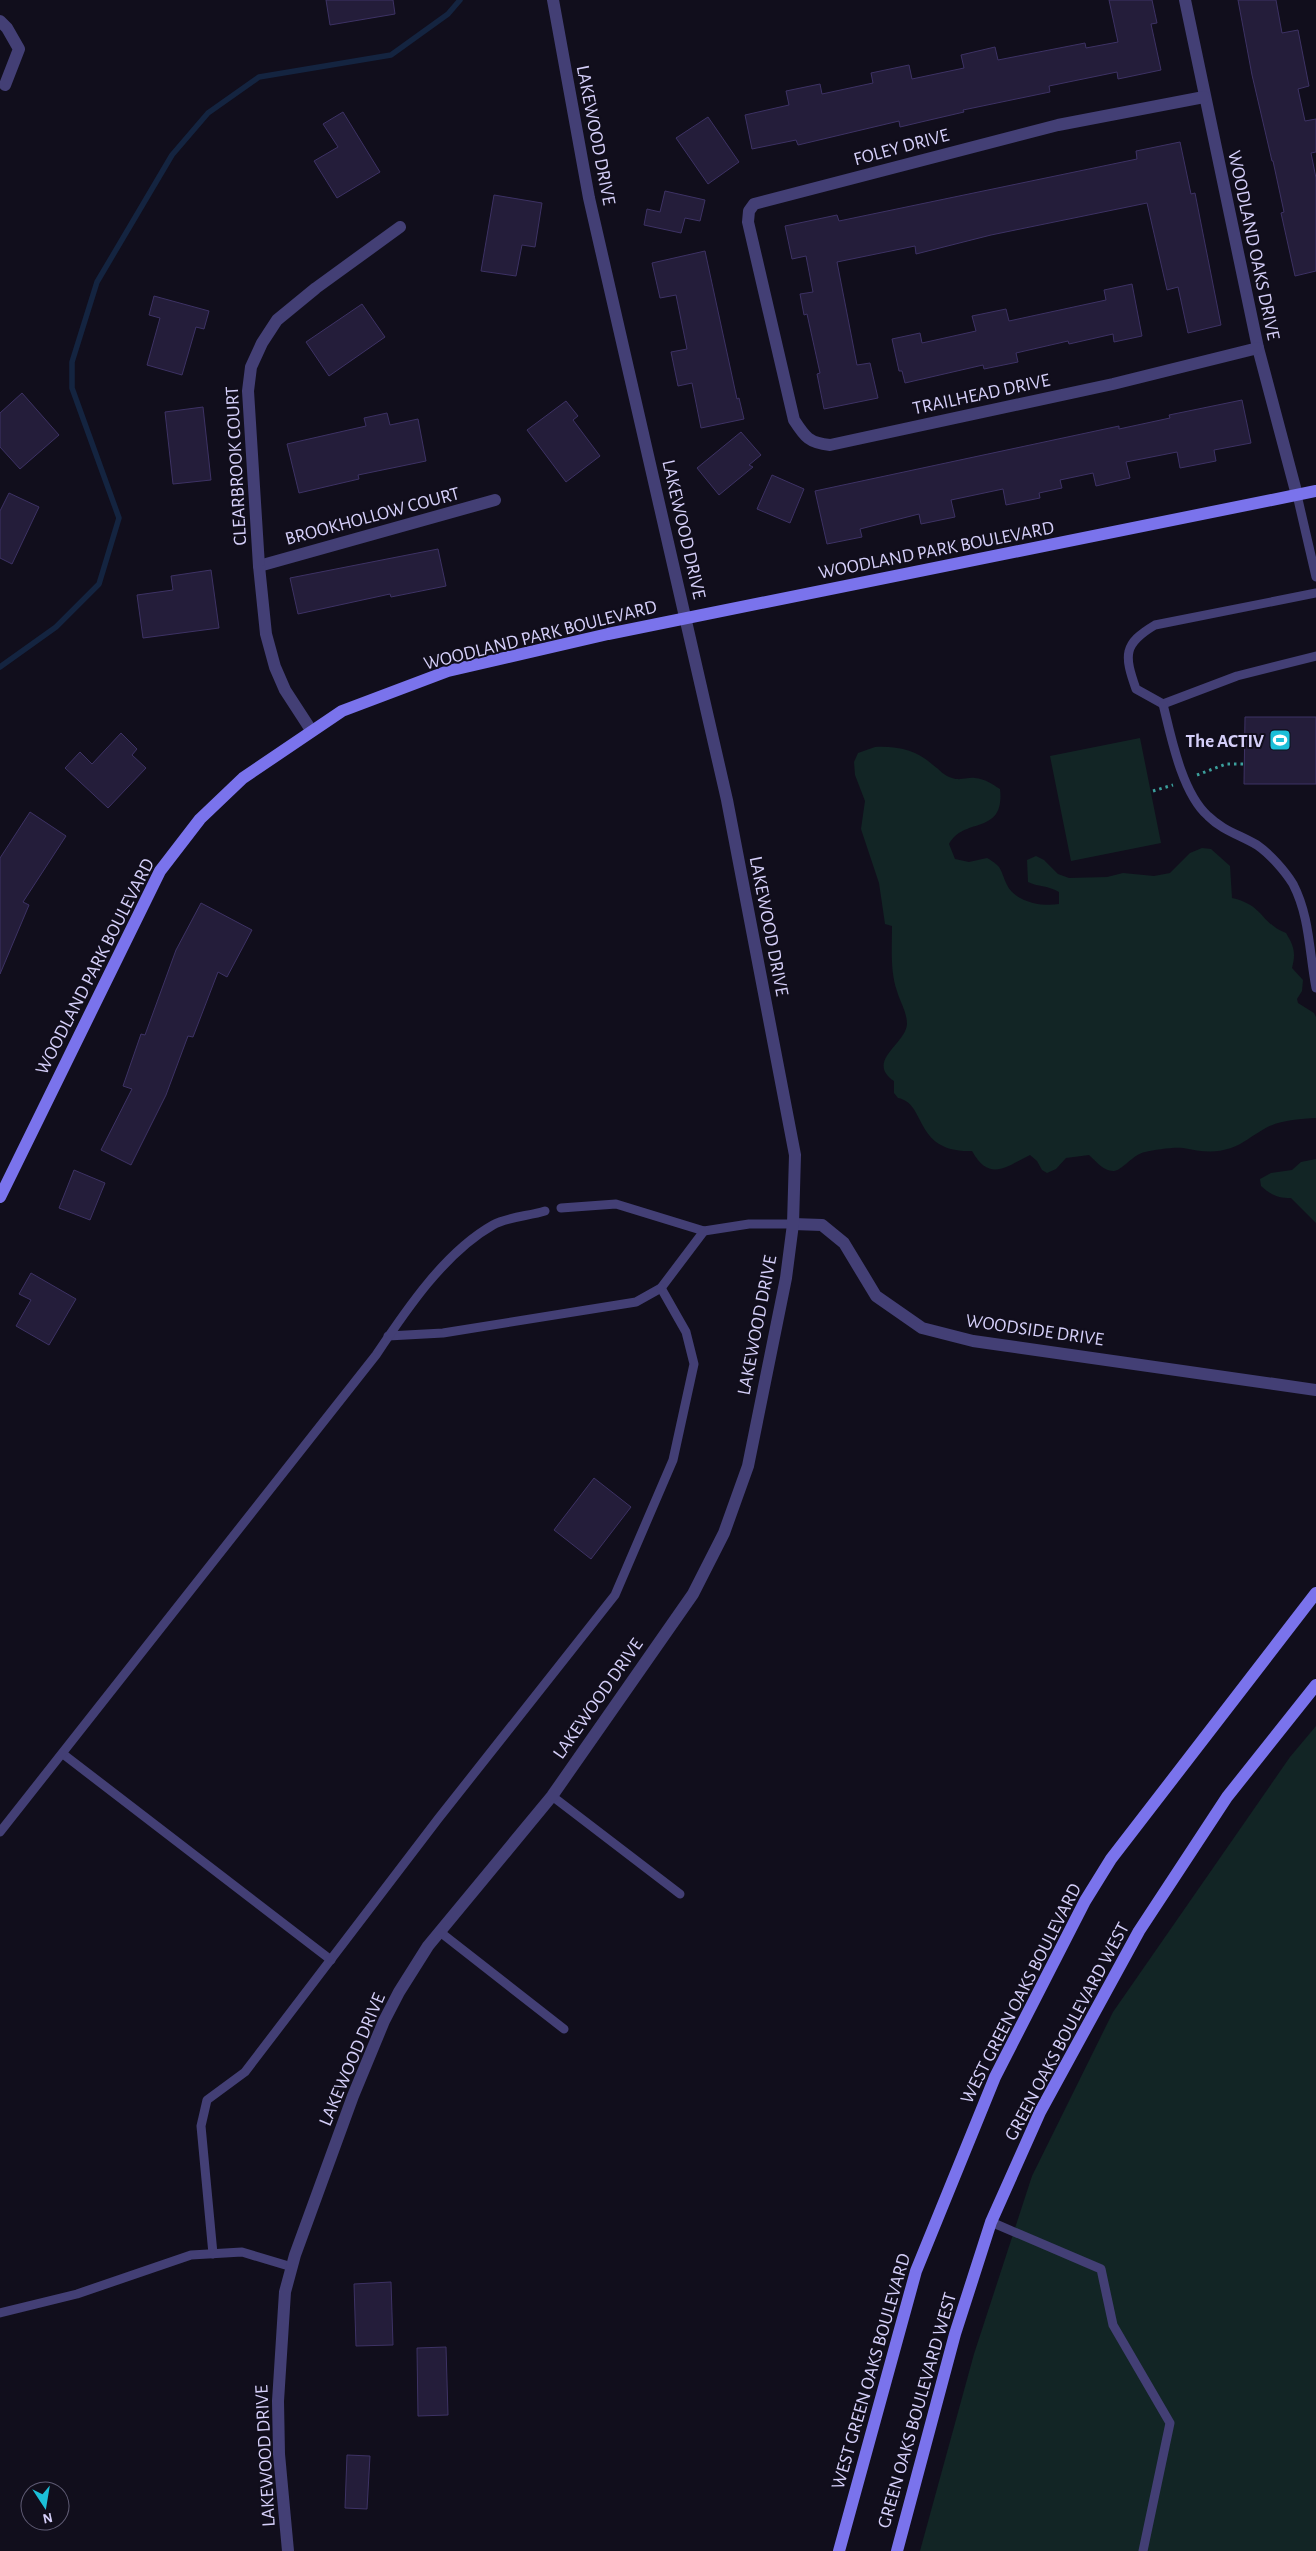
<svg xmlns="http://www.w3.org/2000/svg" width="1316" height="2551" font-family="'Alegreya Sans',sans-serif">
	<style>
		.green { fill: #122525 }
		.lines { fill: none; stroke-linecap: round; stroke-linejoin: round }
		.stream { stroke: #142440; stroke-width: 5.5 }
		.building { fill: #241d3a; stroke: #3d3264 }
		.path { stroke: #3ca09d; stroke-width: 3; stroke-dasharray: 2.5 4; stroke-linecap: butt }
		.lane { stroke: #433f75; stroke-width: 9 }
		.street { stroke: #433f75; stroke-width: 12 }
		.secondary { stroke: #7a73ec; stroke-width: 12 }
		.labels { text-anchor: middle; stroke-width: 4; stroke-linejoin: round; paint-order: stroke }
		.street-label { font-size: 19px; fill: #d5cff9; stroke: #110e1c }
		.poi-label { font-size: 19px; font-weight: bold; fill: #d5cff9; stroke: #110e1c; text-anchor: end }
	</style>
	<rect width="100%" height="100%" fill="#110e1c"/>
	<g class="green">
		<path d="M 1140,738 L 1161,843 L 1071,861 L 1050,756 Z"/>
		<path d="M 875,747 C 898,746 916,750 933,765 C 940,770 944,776 952,778 C 961,781 967,777 975,778 C 985,779 992,784 1000,789 C 1005,836 964,816 949,844 L 955,859 L 969,862 L 987,858 C 1003,867 1000,870 1007,885 C 1015,902 1043,907 1059,904 L 1059,892 C 1047,885 1038,887 1028,882 L 1027,860 L 1036,856 L 1044,860 L 1058,874 L 1069,878 L 1107,877 L 1123,873 L 1154,876 L 1170,873 L 1190,853 L 1202,848 L 1211,849 L 1230,866 L 1232,898 C 1264,905 1260,923 1286,933 C 1294,946 1296,953 1292,968 L 1303,980 L 1302,991 L 1297,999 L 1298,1003 L 1314,1013 L 1316,1017 L 1316,1118 C 1299,1119 1279,1120 1264,1129 C 1253,1135 1243,1144 1231,1148 C 1213,1154 1200,1151 1183,1148 C 1172,1147 1155,1150 1145,1152 C 1133,1154 1121,1172 1113,1171 C 1103,1171 1096,1161 1089,1155 L 1066,1158 L 1056,1169 L 1047,1173 L 1042,1170 L 1037,1161 L 1030,1155 C 1007,1166 990,1183 972,1151 C 913,1153 927,1103 898,1098 L 894,1093 L 894,1081 C 865,1061 906,1044 907,1024 C 907,1012 900,1002 897,991 C 890,971 892,947 892,926 L 885,924 L 879,883 L 861,829 L 865,801 L 855,775 L 854,762 L 858,753 Z"/>
		<path d="M 1316,1159 L 1316,1223 L 1291,1198 C 1278,1198 1271,1195 1261,1186 L 1260,1179 L 1271,1173 L 1292,1170 L 1301,1162 Z"/>
		<path d="M 1316,1726 L 1316,2551 L 920,2551 L 974,2354 L 1032,2176 L 1113,2012 L 1290,1757 Z"/>
	</g>
	<g class="lines">
		<path class="stream" d="M 0,667 L 56,627 L 99,584 L 119,518 L 72,388 L 72,362 L 97,282 L 172,155 L 208,113 L 259,77 L 391,55 L 448,14 L 460,0"/>
	</g>
	<g class="building">
		<path d="M 326,0 L 393,0 L 395,14 L 330,25 Z"/>
		<path d="M 1109,0 L 1152,0 L 1157,23 L 1151,24 L 1161,70 L 1118,79 L 1117,72 L 1049,86 L 1050,92 L 963,110 L 964,112 L 921,122 L 900,127 L 899,121 L 798,145 L 796,140 L 752,149 L 745,115 L 789,105 L 786,91 L 820,84 L 822,94 L 873,83 L 871,73 L 909,65 L 912,79 L 964,68 L 961,55 L 995,47 L 998,60 L 1085,43 L 1086,48 L 1118,42 Z"/>
		<path d="M 1238,0 L 1276,0 L 1282,33 L 1298,30 L 1309,86 L 1298,89 L 1305,121 L 1316,119 L 1316,152 L 1311,153 L 1316,178 L 1316,271 L 1295,276 L 1281,213 L 1284,212 L 1273,161 L 1272,161 L 1252,75 Z"/>
		<path d="M 343,112 L 380,172 L 337,198 L 314,161 L 338,147 L 323,124 Z"/>
		<path d="M 708,117 L 739,162 L 708,184 L 676,138 Z"/>
		<path d="M 1180,142 L 1191,194 L 1195,193 L 1221,325 L 1188,333 L 1178,287 L 1167,290 L 1147,203 L 991,235 L 916,254 L 915,246 L 837,262 L 857,365 L 870,363 L 878,398 L 824,409 L 817,374 L 820,373 L 807,314 L 804,315 L 800,294 L 813,292 L 806,256 L 792,259 L 785,226 L 837,215 L 839,221 L 1137,159 L 1136,151 Z"/>
		<path d="M 665,191 L 705,200 L 700,221 L 685,218 L 681,233 L 644,225 L 647,209 L 660,212 Z"/>
		<path d="M 494,195 L 542,203 L 535,247 L 522,245 L 516,276 L 481,271 Z"/>
		<path d="M 705,251 L 737,399 L 739,398 L 744,419 L 701,428 L 692,383 L 678,386 L 671,352 L 687,349 L 676,295 L 660,298 L 652,263 Z"/>
		<path d="M 1132,284 L 1142,336 L 1114,342 L 1113,334 L 1069,344 L 1068,341 L 1016,353 L 1018,362 L 984,369 L 983,365 L 905,383 L 902,371 L 899,371 L 892,339 L 920,333 L 922,343 L 976,331 L 972,316 L 1006,309 L 1009,321 L 1106,300 L 1104,290 Z"/>
		<path d="M 154,296 L 209,311 L 204,329 L 196,327 L 182,375 L 147,365 L 160,318 L 149,315 Z"/>
		<path d="M 362,304 L 385,337 L 329,376 L 306,342 Z"/>
		<path d="M 22,393 L 59,435 L 20,469 L 0,447 L 0,413 Z"/>
		<path d="M 1242,400 L 1251,443 L 1214,450 L 1216,461 L 1180,468 L 1177,452 L 1126,462 L 1130,478 L 1096,486 L 1093,473 L 1060,480 L 1062,488 L 1039,493 L 1040,498 L 1006,505 L 1003,489 L 951,500 L 955,517 L 921,524 L 919,514 L 860,529 L 862,537 L 827,544 L 815,491 L 1119,426 L 1119,429 L 1170,418 L 1169,415 Z"/>
		<path d="M 566,401 L 578,416 L 573,420 L 600,456 L 566,482 L 527,430 Z"/>
		<path d="M 203,407 L 211,480 L 173,484 L 165,412 Z"/>
		<path d="M 387,413 L 390,425 L 418,419 L 426,461 L 358,475 L 359,479 L 299,493 L 287,444 L 366,426 L 364,418 Z"/>
		<path d="M 741,432 L 761,455 L 749,465 L 753,467 L 719,495 L 697,468 Z"/>
		<path d="M 772,475 L 804,489 L 790,523 L 757,509 Z"/>
		<path d="M 9,493 L 39,507 L 12,564 L 0,558 L 0,511 Z"/>
		<path d="M 438,549 L 446,586 L 391,597 L 390,594 L 298,614 L 290,578 Z"/>
		<path d="M 211,570 L 219,628 L 143,638 L 137,595 L 173,590 L 171,576 Z"/>
		<path d="M 1245,717 L 1316,717 L 1316,784 L 1244,784 Z"/>
		<path d="M 121,733 L 137,749 L 132,755 L 146,768 L 108,808 L 65,768 L 80,752 L 92,764 Z"/>
		<path d="M 30,812 L 66,836 L 23,902 L 29,905 L 0,974 L 0,858 Z"/>
		<path d="M 201,903 L 252,930 L 227,977 L 218,972 L 193,1037 L 188,1036 L 166,1095 L 131,1165 L 101,1150 L 132,1089 L 123,1086 L 141,1034 L 145,1035 L 176,950 Z"/>
		<path d="M 74,1170 L 105,1183 L 90,1220 L 59,1208 Z"/>
		<path d="M 31,1273 L 76,1299 L 49,1345 L 16,1326 L 31,1300 L 19,1294 Z"/>
		<path d="M 594,1478 L 631,1507 L 591,1559 L 554,1530 Z"/>
		<path d="M 391,2282 L 393,2345 L 356,2346 L 354,2284 Z"/>
		<path d="M 446,2347 L 448,2415 L 418,2416 L 417,2348 Z"/>
		<path d="M 347,2455 L 370,2456 L 367,2509 L 345,2508 Z"/>
	</g>
	<g class="lines">
		<g class="path">
			<path d="M 1197,775 L 1226,764 L 1244,764"/>
			<path d="M 1153,791 L 1173,785"/>
		</g>
		<g class="lane">
			<path d="M 1297,495 L 1316,577"/>
			<path d="M 1316,593 L 1155,625 C 1123,644 1124,655 1136,689 L 1163,704 L 1237,676 L 1316,656"/>
			<path d="M 1163,704 C 1171,737 1182,793 1208,816 C 1222,830 1240,835 1257,845 C 1270,854 1285,871 1293,884 C 1310,917 1309,952 1316,988"/>
			<path d="M 561,1208 L 616,1204 L 704,1231 L 749,1224 L 793,1224"/>
			<path d="M 388,1336 L 443,1333 L 636,1302 L 661,1288 L 704,1231"/>
			<path d="M 63,1754 L 331,1960"/>
			<path d="M 552,1796 L 680,1894"/>
			<path d="M 0,1832 L 376,1355 C 406,1310 445,1252 493,1225 C 507,1217 529,1216 545,1211"/>
			<path d="M 440,1932 L 564,2029"/>
			<path d="M 991,2222 L 1101,2269 L 1113,2325 L 1170,2423 L 1143,2551"/>
			<path d="M 213,2254 L 201,2126 L 207,2100 L 245,2072 L 438,1819 L 615,1595 L 673,1460 L 694,1364 L 686,1332 L 661,1288"/>
			<path d="M 0,2313 L 77,2294 L 191,2255 L 242,2252 L 292,2267"/>
		</g>
		<g class="street">
			<path d="M 1185,0 L 1258,348 L 1297,495"/>
			<path d="M 0,21 L 7,28 L 19,49 L 5,85"/>
			<path d="M 1204,97 L 1058,125 L 754,204 L 749,211 L 748,222 L 794,420 C 805,437 809,443 830,445 L 1113,384 L 1258,348"/>
			<path d="M 259,566 L 495,500"/>
			<path d="M 311,730 L 285,690 L 275,667 L 266,634 L 259,566 L 248,391 L 251,367 L 262,343 L 277,320 L 316,288 L 400,227"/>
			<path d="M 793,1224 L 822,1225 L 844,1243 L 876,1296 L 922,1328 L 973,1341 L 1316,1390"/>
			<path d="M 288,2551 L 279,2454 L 278,2401 L 285,2292 L 295,2255 L 353,2096 L 384,2021 L 399,1992 L 428,1946 L 552,1796 L 693,1594 L 724,1533 L 748,1466 L 786,1278 L 793,1224 L 795,1155 L 727,800 L 589,198 L 553,0"/>
		</g>
		<g class="secondary">
			<path d="M 0,1197 L 160,871 L 200,819 L 243,778 L 342,711 L 448,671 L 608,634 L 1316,491"/>
			<path d="M 839,2551 L 916,2271 L 995,2077 L 1085,1901 L 1111,1859 L 1316,1593"/>
			<path d="M 897,2551 L 955,2334 L 991,2222 L 1040,2112 L 1139,1931 L 1227,1797 L 1316,1685"/>
		</g>
	</g>
	<defs>
		<g id="stadium-square" transform="scale(1.125)"><rect x="-9" y="-9" width="18" height="18" rx="4" fill="#1cbfd8" stroke="#110e1c"/><path d="M0-5a6.5 5 0 1 0 0 10a6.5 5 0 1 0 0-10ZM-3.5-1.8h7v3.6h-7Z" fill="#fff"/></g>
	</defs>
	<g fill-rule="evenodd">
		<use href="#stadium-square" x="1280" y="740"/>
	</g>
	<g class="labels">
		<g class="street-label">
			<text transform="translate(597 135) rotate(79)" y="7">LAKEWOOD DRIVE</text>
			<text transform="translate(901 146) rotate(-15)" y="7">FOLEY DRIVE</text>
			<text transform="translate(1255 245) rotate(78)" y="7">WOODLAND OAKS DRIVE</text>
			<text transform="translate(981 393) rotate(-12)" y="7">TRAILHEAD DRIVE</text>
			<text transform="translate(235 466) rotate(-93)" y="7">CLEARBROOK COURT</text>
			<text transform="translate(372 515) rotate(-15)" y="7">BROOKHOLLOW COURT</text>
			<text transform="translate(685 529) rotate(77)" y="7">LAKEWOOD DRIVE</text>
			<text transform="translate(936 549) rotate(-11)" y="7">WOODLAND PARK BOULEVARD</text>
			<text transform="translate(540 634) rotate(-14)" y="7">WOODLAND PARK BOULEVARD</text>
			<text transform="translate(770 926) rotate(79)" y="7">LAKEWOOD DRIVE</text>
			<text transform="translate(94 966) rotate(-63)" y="7">WOODLAND PARK BOULEVARD</text>
			<text transform="translate(756 1325) rotate(-79)" y="7">LAKEWOOD DRIVE</text>
			<text transform="translate(1035 1329) rotate(8)" y="7">WOODSIDE DRIVE</text>
			<text transform="translate(597 1698) rotate(-55)" y="7">LAKEWOOD DRIVE</text>
			<text transform="translate(1020 1993) rotate(-63)" y="7">WEST GREEN OAKS BOULEVARD</text>
			<text transform="translate(1066 2031) rotate(-62)" y="7">GREEN OAKS BOULEVARD WEST</text>
			<text transform="translate(351 2059) rotate(-67)" y="7">LAKEWOOD DRIVE</text>
			<text transform="translate(870 2371) rotate(-74)" y="7">WEST GREEN OAKS BOULEVARD</text>
			<text transform="translate(916 2410) rotate(-74)" y="7">GREEN OAKS BOULEVARD WEST</text>
			<text transform="translate(264 2456) rotate(-93)" y="7">LAKEWOOD DRIVE</text>
		</g>
		<g class="poi-label">
			<text x="1264" y="747">The ACTIV</text>
		</g>
	</g>
	<g transform="translate(45 2506) rotate(168)"><circle r="24" fill="#110e1c" stroke="#5f5b74"/>
	<path d="M0-4L9 19L0 12L-9 19Z" fill="#1cbfd8"/>
	<text y="-8" font-size="14" font-weight="bold" text-anchor="middle" fill="#d5cff9">N</text>
	</g>
</svg>
